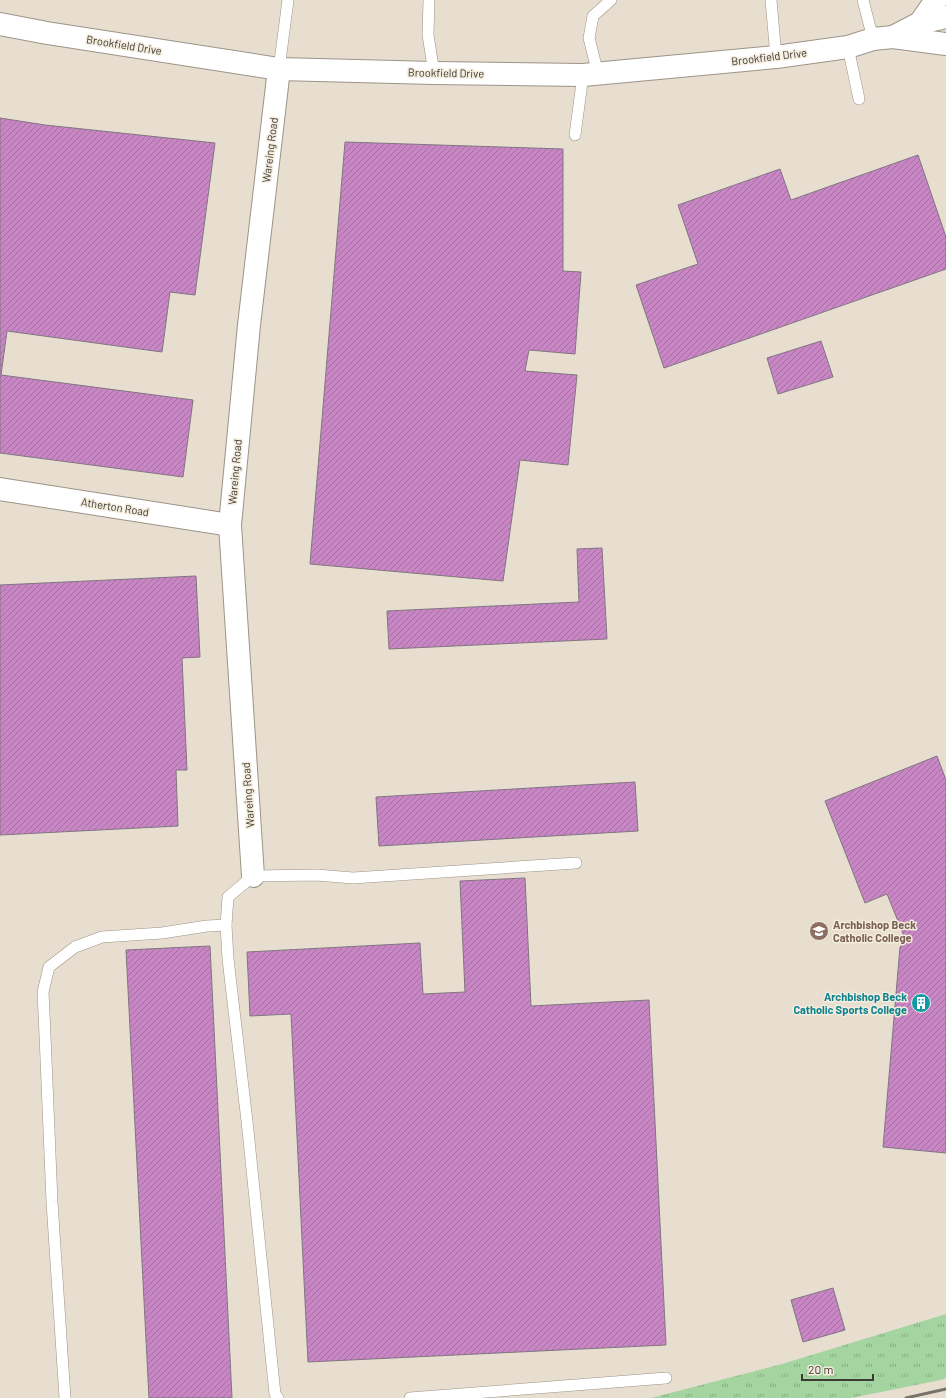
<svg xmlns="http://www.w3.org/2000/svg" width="946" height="1398" font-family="Barlow,sans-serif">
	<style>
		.grass { fill: url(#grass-tufts) }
		.building { fill: url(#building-hatch); stroke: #817580 }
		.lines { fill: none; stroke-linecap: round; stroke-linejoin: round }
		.service-casing { stroke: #9c9487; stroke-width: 12 }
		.minor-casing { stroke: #9c9487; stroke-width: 24 }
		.tertiary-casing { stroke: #9c9487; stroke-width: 24 }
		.service { stroke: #fff; stroke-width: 11 }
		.minor { stroke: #fff; stroke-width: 22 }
		.tertiary { stroke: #fff; stroke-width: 22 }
		.rail { stroke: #777269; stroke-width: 3 }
		.labels { text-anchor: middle; stroke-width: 3; stroke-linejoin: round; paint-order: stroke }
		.street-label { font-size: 11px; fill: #3d3a34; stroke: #f4ecdd }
		.education-label { font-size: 11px; font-weight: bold; fill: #785e54; stroke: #f4ecdd; text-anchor: start }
		.culture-label { font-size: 11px; font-weight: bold; fill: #0d838f; stroke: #f4ecdd; text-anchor: end }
	</style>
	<defs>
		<pattern id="grass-tufts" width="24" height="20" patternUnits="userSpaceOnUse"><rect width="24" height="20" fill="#a4d5a0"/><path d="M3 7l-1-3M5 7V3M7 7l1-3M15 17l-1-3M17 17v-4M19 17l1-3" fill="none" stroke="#87ae83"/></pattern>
		<pattern id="building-hatch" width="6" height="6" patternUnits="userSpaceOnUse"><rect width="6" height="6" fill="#c886c5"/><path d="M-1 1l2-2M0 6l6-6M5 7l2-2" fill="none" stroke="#a46fa1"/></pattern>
	</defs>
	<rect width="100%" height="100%" fill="#e7ded0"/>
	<path class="grass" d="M 946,1314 L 946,1378 L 941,1380 L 851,1398 L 651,1398 L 782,1364 Z"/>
	<g class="building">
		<path d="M 0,118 L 45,125 L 215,143 L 195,295 L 170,292 L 162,352 L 7,331 L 1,375 L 193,400 L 183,477 L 0,453 Z"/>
		<path d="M 345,142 L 563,149 L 563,271 L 581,272 L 575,354 L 529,350 L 525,371 L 577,375 L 568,465 L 520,460 L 503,581 L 310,564 Z"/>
		<path d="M 918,155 L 946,237 L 946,269 L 664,368 L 636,285 L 698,264 L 678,205 L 780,169 L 791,200 Z"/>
		<path d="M 821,341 L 833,377 L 778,394 L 767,358 Z"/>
		<path d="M 602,548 L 607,639 L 389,649 L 387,611 L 579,602 L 577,549 Z"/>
		<path d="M 196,576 L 200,657 L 182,658 L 187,770 L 176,770 L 178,826 L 0,835 L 0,585 Z"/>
		<path d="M 937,756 L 946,780 L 946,1153 L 883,1147 L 900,947 L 906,941 L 887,894 L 865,903 L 825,801 Z"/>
		<path d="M 635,782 L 638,831 L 379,846 L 376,797 Z"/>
		<path d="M 525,878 L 531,1006 L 649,1000 L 666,1345 L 308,1362 L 291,1014 L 250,1016 L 247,952 L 420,943 L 423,994 L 465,992 L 460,881 Z"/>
		<path d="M 210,946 L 232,1398 L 149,1398 L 126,950 Z"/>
		<path d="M 833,1288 L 845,1330 L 803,1342 L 791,1300 Z"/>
	</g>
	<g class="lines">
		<g class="service-casing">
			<g id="service">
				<path d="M 429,0 L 428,35 L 434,73"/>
				<path d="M 771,0 L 776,57"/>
				<path d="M 863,0 L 873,39"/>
				<path d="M 848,47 L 859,99"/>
				<path d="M 279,69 L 288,0"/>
				<path d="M 598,74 L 589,38 L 593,16 L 611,0"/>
				<path d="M 575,135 L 583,75"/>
				<path d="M 65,1398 L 52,1202 L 45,1035 L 43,992 L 49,967 L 75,947 L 102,937 L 162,933 L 207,926 L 226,925"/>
				<path d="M 278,1398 L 275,1394 L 247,1121 L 228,959 L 226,925 L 228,897 L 253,876 L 317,875 L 353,878 L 576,863"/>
				<path d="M 410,1398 L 666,1378"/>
			</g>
		</g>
		<g class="minor-casing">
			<g id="minor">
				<path d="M 0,489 L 230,525"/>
				<path d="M 253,876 L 230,525 L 249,325 L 279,69"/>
			</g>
		</g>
		<g class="tertiary-casing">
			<g id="tertiary">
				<path d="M 920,23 L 936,0"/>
				<path d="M 0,24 L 47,33 L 279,69 L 434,73 L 583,75 L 776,57 L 848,47 L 873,39 L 893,37 L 946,44"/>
				<path d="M 893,37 L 920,23 L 946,17"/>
			</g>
		</g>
		<use href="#service" class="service"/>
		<use href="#minor" class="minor"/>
		<use href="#tertiary" class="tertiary"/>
		<path class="rail" d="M 906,1398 L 946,1389"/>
	</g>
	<defs>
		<g id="school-disc" transform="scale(1)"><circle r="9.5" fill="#8d6e63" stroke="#f4ecdd"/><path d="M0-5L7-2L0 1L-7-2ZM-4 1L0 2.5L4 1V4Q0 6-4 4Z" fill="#fff"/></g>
		<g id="building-disc" transform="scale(1)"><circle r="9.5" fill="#0f9aa8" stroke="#f4ecdd"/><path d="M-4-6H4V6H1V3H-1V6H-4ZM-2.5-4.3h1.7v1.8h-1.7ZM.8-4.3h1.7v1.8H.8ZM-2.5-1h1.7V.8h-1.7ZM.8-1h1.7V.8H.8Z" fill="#fff"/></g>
	</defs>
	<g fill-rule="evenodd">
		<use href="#school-disc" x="819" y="931"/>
		<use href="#building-disc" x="921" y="1003"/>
	</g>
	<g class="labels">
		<g class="street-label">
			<text transform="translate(124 45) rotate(9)" y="4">Brookfield Drive</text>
			<text transform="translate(769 57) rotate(-7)" y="4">Brookfield Drive</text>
			<text transform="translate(446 73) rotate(1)" y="4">Brookfield Drive</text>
			<text transform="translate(270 150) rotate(-83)" y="4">Wareing Road</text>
			<text transform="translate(235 472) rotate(-85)" y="4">Wareing Road</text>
			<text transform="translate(115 507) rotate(9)" y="4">Atherton Road</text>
			<text transform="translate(248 795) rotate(-94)" y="4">Wareing Road</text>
		</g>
		<g class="education-label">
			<text x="833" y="929">Archbishop Beck<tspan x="833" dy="13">Catholic College</tspan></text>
		</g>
		<g class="culture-label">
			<text x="907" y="1001">Archbishop Beck<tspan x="907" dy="13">Catholic Sports College</tspan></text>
		</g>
	</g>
	<path d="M802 1374v6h71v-6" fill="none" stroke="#3d3a34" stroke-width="2"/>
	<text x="808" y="1374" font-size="12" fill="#3d3a34" stroke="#f4ecdd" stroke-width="3" paint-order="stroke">20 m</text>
</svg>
